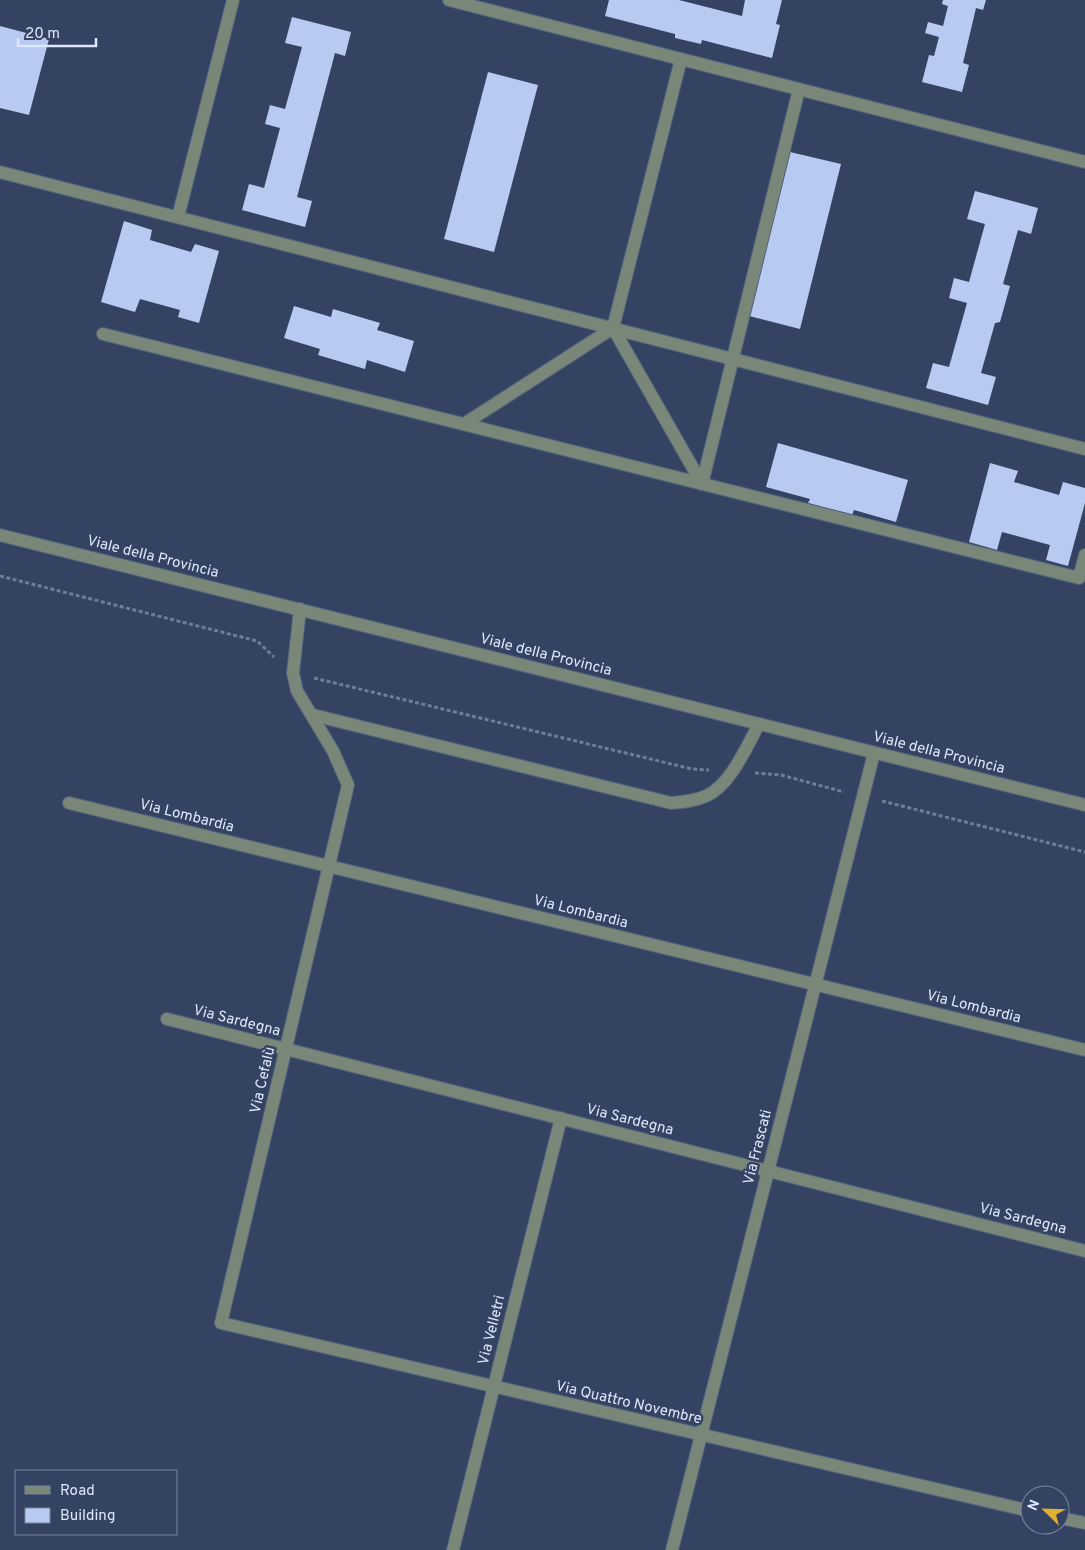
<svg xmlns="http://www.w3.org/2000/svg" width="1085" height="1550" font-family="Overpass,sans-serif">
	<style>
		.building { fill: #b8caf1 }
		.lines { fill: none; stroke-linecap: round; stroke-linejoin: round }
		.minor-casing { stroke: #53617e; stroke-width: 14 }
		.path { stroke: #707c98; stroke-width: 3; stroke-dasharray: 4 2.5; stroke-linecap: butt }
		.minor { stroke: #798779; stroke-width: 12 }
		.labels { text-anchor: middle; stroke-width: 5; stroke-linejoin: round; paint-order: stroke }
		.street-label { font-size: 15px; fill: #dee7fb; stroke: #354363 }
	</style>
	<rect width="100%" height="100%" fill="#354363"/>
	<g class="building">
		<path d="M 609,0 L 679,0 L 742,16 L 745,0 L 782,0 L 776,24 L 780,25 L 772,58 L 702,40 L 701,44 L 675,38 L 675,34 L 605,16 Z"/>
		<path d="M 943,0 L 986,0 L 983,10 L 976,8 L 963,63 L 969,65 L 962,92 L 922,82 L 929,55 L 934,56 L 939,37 L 925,33 L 928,22 L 943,26 L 948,6 L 942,4 Z"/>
		<path d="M 292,17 L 351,32 L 345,56 L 335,53 L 297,197 L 312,201 L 305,227 L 242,210 L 249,184 L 264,188 L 280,128 L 265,124 L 270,105 L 285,109 L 302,47 L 285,43 Z"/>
		<path d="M 0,26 L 49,39 L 29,115 L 0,108 Z"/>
		<path d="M 488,72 L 538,85 L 494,252 L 444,239 Z"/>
		<path d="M 790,152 L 841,164 L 800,329 L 749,316 Z"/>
		<path d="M 975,191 L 1038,208 L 1031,234 L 1018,230 L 1003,284 L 1010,286 L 1000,322 L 995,323 L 981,373 L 996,377 L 988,405 L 926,388 L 933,363 L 949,367 L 967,303 L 949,298 L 954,278 L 969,282 L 985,224 L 967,219 Z"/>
		<path d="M 124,221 L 152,230 L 150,240 L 191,252 L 195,244 L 219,251 L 199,323 L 178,317 L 180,310 L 140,299 L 135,312 L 101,302 Z"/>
		<path d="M 294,306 L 331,317 L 333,309 L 380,323 L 377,330 L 414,341 L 405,372 L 367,360 L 365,369 L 318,355 L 320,349 L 284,338 Z"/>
		<path d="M 778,443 L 908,480 L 896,522 L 854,510 L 852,515 L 808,503 L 810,499 L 766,487 Z"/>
		<path d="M 990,463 L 1018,471 L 1014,482 L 1059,495 L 1063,482 L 1085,488 L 1085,503 L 1068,566 L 1046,560 L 1050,545 L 1002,532 L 997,550 L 969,542 Z"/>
	</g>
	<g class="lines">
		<g class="minor-casing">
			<g id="minor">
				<path d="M 449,0 L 1085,162"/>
				<path d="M 0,172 L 1085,449"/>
				<path d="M 178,217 L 233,0"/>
				<path d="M 613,328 L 702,484"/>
				<path d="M 103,334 L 1079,578 L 1085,555"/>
				<path d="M 464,424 L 613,328 L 681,59"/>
				<path d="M 702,484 L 799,89"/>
				<path d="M 0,535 L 1085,805"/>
				<path d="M 300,609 L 293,673 L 297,691 L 333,751 L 348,785 L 221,1323 L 1030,1511"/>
				<path d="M 313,715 L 671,803 C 683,802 695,801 706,796 C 730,786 747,746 759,724"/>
				<path d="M 69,803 L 1085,1050"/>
				<path d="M 167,1019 L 1085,1251"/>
				<path d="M 1060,1518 L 1085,1523"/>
				<path d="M 453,1550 L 561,1118"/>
				<path d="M 672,1550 L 874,753"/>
			</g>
		</g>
		<g class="path">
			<path d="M 0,576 L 257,641 L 274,657"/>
			<path d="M 314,678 L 692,769 L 709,770"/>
			<path d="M 755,773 L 781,775 L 844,792"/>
			<path d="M 882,801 L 1085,852"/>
		</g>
		<use href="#minor" class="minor"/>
	</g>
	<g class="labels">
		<g class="street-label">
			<text transform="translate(153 556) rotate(14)" y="5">Viale della Provincia</text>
			<text transform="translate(546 654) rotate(14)" y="5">Viale della Provincia</text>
			<text transform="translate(939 752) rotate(14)" y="5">Viale della Provincia</text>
			<text transform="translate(187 815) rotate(14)" y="5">Via Lombardia</text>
			<text transform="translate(581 911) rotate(14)" y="5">Via Lombardia</text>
			<text transform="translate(974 1006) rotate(14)" y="5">Via Lombardia</text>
			<text transform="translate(237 1020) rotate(14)" y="5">Via Sardegna</text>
			<text transform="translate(262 1080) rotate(-77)" y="5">Via Cefalù</text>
			<text transform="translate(630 1119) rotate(14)" y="5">Via Sardegna</text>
			<text transform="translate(757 1147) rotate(-76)" y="5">Via Frascati</text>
			<text transform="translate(1023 1218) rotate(14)" y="5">Via Sardegna</text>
			<text transform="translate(491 1330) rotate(-76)" y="5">Via Velletri</text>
			<text transform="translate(629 1402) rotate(13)" y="5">Via Quattro Novembre</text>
		</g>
	</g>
	<rect x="15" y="1470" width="162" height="65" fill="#354363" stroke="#7985a0"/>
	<rect x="25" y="1486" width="25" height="8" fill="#798779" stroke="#7985a0"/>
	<text x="60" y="1495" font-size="15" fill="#dee7fb">Road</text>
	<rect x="25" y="1508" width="25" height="15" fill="#b8caf1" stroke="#7985a0"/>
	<text x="60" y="1520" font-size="15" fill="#dee7fb">Building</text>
	<g transform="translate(1045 1510) rotate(293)"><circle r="24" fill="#354363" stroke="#7985a0"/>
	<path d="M0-4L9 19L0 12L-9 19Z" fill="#e0b034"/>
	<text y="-8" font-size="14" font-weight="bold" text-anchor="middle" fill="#dee7fb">N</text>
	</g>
	<path d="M18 38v8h78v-8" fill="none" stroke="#dee7fb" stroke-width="2.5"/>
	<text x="25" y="38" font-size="15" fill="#dee7fb" stroke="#354363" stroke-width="4" paint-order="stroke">20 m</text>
</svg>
